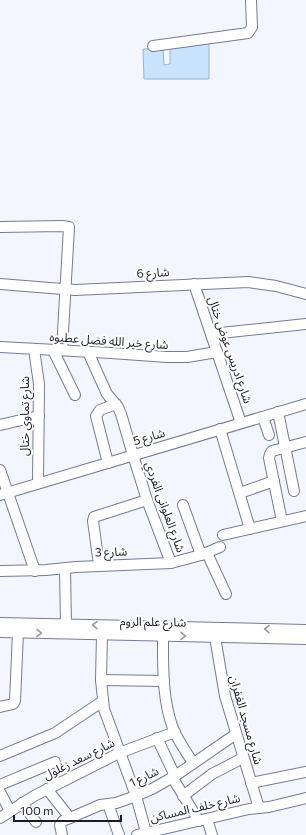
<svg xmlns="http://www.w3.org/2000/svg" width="306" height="835" font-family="Commissioner,'Noto Sans Arabic',sans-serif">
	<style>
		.building { fill: #cae4fe; stroke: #9ab4cf }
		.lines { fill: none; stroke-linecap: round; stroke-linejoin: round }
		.minor-casing { stroke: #747b9a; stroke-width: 12 }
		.minor { stroke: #fff; stroke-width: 10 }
		.oneway { stroke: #98999e }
		.labels { text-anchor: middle; stroke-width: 4; stroke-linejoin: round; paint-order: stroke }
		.street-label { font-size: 12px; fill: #191c28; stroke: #fff }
	</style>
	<rect width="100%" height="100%" fill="#f4f6fd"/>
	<path class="building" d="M 209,42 L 209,79 L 144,79 L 143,49 L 163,48 L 164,65 L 170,64 L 170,47 Z"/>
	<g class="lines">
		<g class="minor-casing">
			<g id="minor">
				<path d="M 153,46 L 248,33 L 252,27 L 251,0"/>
				<path d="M 0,227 L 62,226 L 69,227 L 62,350"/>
				<path d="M 0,284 L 75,290 L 248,282 L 276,286 L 306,294"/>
				<path d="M 194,284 L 241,423"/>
				<path d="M 211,334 L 306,324"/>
				<path d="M 0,347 L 111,353 L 167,357 L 187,357 L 217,352"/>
				<path d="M 34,349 L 39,384 L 38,483"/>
				<path d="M 53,350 L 75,395"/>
				<path d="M 88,352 L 107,394 L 118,407 L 121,414 L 133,455 L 147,500 L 171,563"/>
				<path d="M 278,412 L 294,491"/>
				<path d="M 263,417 L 269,435"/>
				<path d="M 0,425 L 39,416"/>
				<path d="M 220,429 L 250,529"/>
				<path d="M 108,463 L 96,416 L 100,410 L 116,404"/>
				<path d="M 0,470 L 35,571"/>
				<path d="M 240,493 L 274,481"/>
				<path d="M 0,495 L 306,404"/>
				<path d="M 183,505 L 201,555"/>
				<path d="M 282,521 L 269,458 L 270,454 L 272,451 L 306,442"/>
				<path d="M 223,535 L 306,516"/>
				<path d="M 207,553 L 226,594"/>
				<path d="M 99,565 L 93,521 L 94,517 L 147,500"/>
				<path d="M 65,569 L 66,625"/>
				<path d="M 0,571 L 46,570 L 76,567 L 171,563 L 201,555 L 220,547"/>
				<path d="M 0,623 L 306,630"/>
				<path d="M 0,632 L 306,639"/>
				<path d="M 102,634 L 101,680 L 104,709 L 136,796 L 146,832"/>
				<path d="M 163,636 C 163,667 162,701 174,731 C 179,742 187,753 193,763"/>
				<path d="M 215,637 L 225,696 L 259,808"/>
				<path d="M 101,680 L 164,681"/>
				<path d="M 0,707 L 13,704 L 15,701 L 18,632"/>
				<path d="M 157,738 L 175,776"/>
				<path d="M 0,756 L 55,733 L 103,701"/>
				<path d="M 172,777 L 199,821"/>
				<path d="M 251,783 L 306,772"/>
				<path d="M 0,785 L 55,762"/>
				<path d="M 47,789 L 70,818"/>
				<path d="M 0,792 L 10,811"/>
				<path d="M 183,796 L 212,774 L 243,758"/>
				<path d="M 22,803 L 36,822"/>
				<path d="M 108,804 L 119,835"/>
				<path d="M 0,818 L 34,796 L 119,753 L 175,732"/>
				<path d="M 207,819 L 212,835"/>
				<path d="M 62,835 L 60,825 L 63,821 L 100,805 L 116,803 L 136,796 L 152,789 L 175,776 L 236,734"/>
				<path d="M 137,835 L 249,809 L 269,807 L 306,798"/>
			</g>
		</g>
		<use href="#minor" class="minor"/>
	</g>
	<defs><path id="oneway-chevron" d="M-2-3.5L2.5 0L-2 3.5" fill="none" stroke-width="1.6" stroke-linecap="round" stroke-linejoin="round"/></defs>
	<g class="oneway">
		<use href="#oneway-chevron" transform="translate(95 625) rotate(-179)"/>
		<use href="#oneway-chevron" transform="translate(267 629) rotate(-179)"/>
		<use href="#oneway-chevron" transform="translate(39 633) rotate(1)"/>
		<use href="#oneway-chevron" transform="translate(183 636) rotate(1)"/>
	</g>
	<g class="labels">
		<g class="street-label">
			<text transform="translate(153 273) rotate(-3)" y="4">شارع 6</text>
			<text transform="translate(109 341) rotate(4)" y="4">شارع خير الله فضل عطيوه</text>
			<text transform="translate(230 350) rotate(71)" y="4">شارع ادريس عوض ختال</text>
			<text transform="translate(25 416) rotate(-90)" y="4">شارع تماوي ختال</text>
			<text transform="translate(149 437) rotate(-16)" y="4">شارع 5</text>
			<text transform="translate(165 507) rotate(70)" y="4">شارع العلوانى الفردي</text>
			<text transform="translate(111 552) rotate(-2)" y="4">شارع 3</text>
			<text transform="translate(153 622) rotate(1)" y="4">شارع علم الروم</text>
			<text transform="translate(246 720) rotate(74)" y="4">شارع مسجد الغفران</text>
			<text transform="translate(79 759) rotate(-26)" y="4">شارع سعد زغلول</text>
			<text transform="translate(144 777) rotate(-26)" y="4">شارع 1</text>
			<text transform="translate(195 808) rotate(-13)" y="4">شارع خلف المساكن</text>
		</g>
	</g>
	<path d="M14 815v6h107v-6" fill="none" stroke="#191c28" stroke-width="2"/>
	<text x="20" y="815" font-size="12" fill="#191c28" stroke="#ffffff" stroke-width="3" paint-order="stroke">100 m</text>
</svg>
